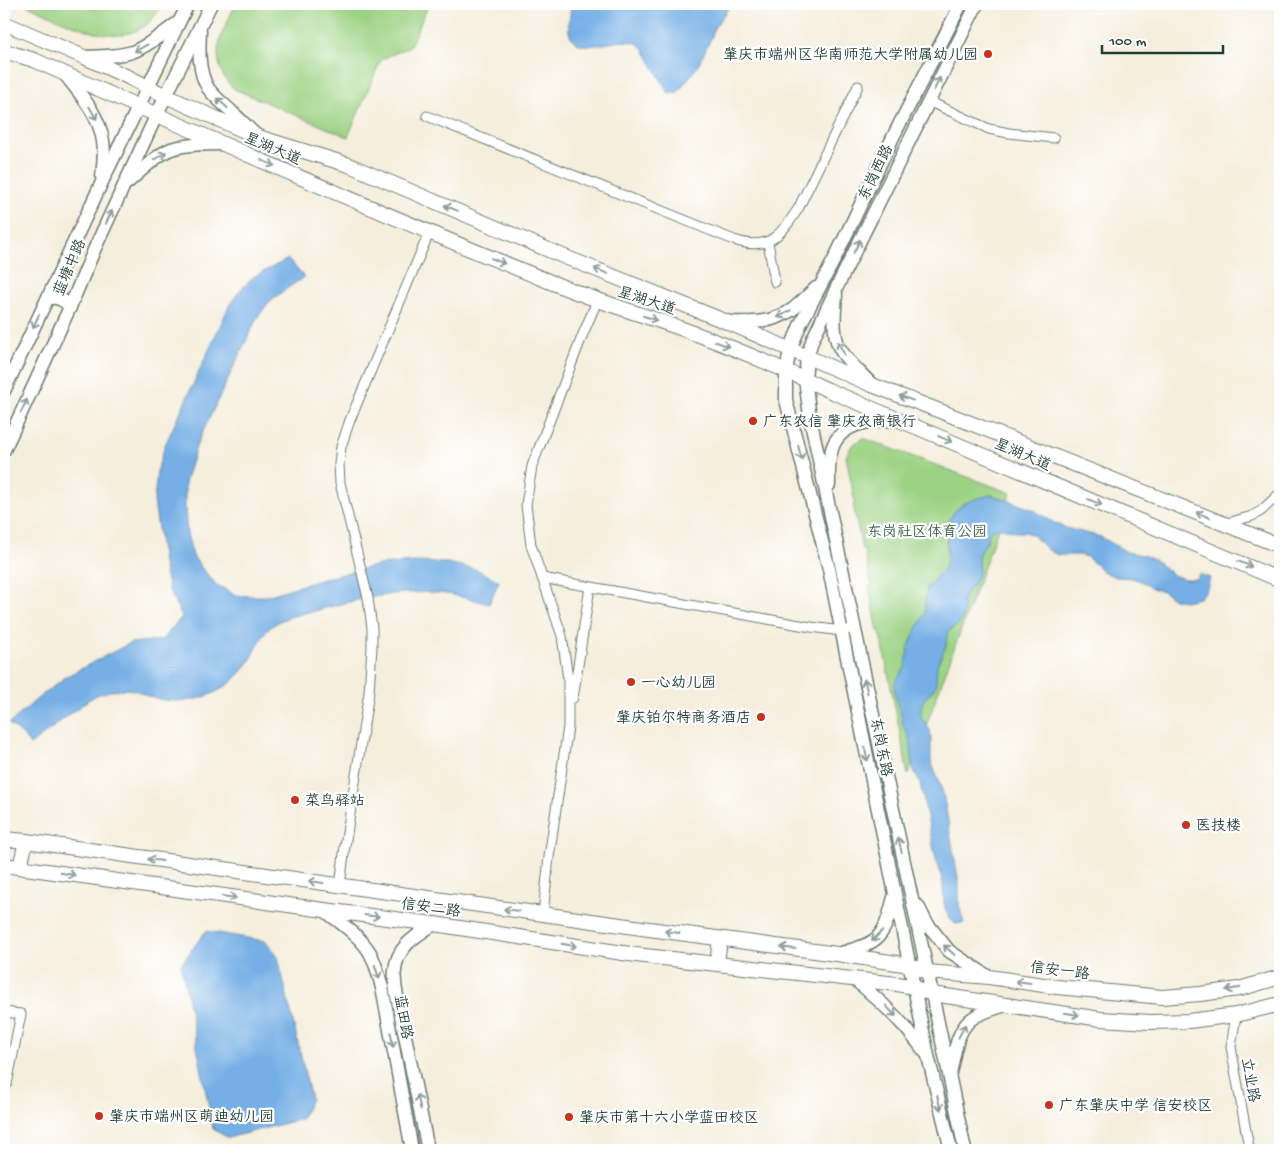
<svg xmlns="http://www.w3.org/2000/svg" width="1284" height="1154" font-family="'Gochi Hand','LXGW WenKai TC',sans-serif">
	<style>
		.green { fill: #9cd283; stroke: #5e885c }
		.water { fill: #75afe5; stroke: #4a768c }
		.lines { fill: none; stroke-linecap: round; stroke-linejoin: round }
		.street-casing { stroke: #6a7b6f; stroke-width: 11 }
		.secondary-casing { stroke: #6a7b6f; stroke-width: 15 }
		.primary-casing { stroke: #6a7b6f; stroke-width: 16 }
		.street { stroke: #fff; stroke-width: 9 }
		.secondary { stroke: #fff; stroke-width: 12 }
		.primary { stroke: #fff; stroke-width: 14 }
		.oneway { stroke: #8f9e9a }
		.poi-dot { fill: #c8321e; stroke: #fff; stroke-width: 2 }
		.labels { text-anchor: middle; stroke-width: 4.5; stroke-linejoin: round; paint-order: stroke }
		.poi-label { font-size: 15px; fill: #1f3d34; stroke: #fff; text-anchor: start }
		.street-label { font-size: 15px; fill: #1f3d34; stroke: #fff }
		.park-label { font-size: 15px; fill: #3e6248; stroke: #fff }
	</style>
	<rect width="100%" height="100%" fill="#fff"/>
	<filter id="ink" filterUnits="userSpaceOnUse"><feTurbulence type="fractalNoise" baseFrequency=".02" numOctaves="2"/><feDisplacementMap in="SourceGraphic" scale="10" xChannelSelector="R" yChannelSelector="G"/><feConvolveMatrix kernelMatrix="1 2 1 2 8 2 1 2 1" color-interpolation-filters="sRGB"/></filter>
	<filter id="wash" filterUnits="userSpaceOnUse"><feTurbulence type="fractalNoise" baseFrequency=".0096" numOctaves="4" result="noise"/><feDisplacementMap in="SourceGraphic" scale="20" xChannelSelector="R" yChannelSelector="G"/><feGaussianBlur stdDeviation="1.12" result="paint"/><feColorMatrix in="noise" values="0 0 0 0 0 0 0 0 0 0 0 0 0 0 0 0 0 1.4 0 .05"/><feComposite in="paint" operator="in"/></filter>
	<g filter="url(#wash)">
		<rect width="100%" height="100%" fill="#f6eedd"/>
		<g class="green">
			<path d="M 25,4 L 162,4 C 134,63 67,22 25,4 Z"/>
			<path d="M 236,4 L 429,4 L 410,46 L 381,60 L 348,137 L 234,89 C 231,86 226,81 224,77 C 210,49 224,29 236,4 Z"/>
			<path d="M 863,438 L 1011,493 L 908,775 L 880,631 L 878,631 L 869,587 L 872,587 L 864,550 L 862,550 L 853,504 L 855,503 L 846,456 L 852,445 Z"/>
		</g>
		<g class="water">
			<path d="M 570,4 L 733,4 L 727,10 L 714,28 L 712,36 L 698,66 L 677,93 L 669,94 L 643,48 C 641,46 639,44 636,43 C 619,35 579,58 570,35 C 566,25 572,14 570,4 Z"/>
			<path d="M 288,259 L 304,277 L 285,290 L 269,302 L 257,318 L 197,444 L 185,483 L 185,508 L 187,534 L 193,556 L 203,570 L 217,585 L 235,595 L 250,596 L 266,596 L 326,578 L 379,565 L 413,562 L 448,563 L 478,570 L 499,581 L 489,604 C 472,600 455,594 437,593 C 396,590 354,600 315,611 C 301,614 283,617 272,626 C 262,633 258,647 252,657 C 241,677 225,690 204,697 C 187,703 165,702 148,696 C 143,695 139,691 134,690 C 124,688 106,691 97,695 C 90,698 84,704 78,708 C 62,720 46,733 30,745 L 23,735 L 9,724 L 37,699 L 67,676 L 130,643 L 161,640 L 182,617 L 169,590 L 163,564 L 154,501 L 157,471 L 165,445 L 230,304 L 240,290 L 253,277 Z"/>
			<path d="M 991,495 L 1004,499 L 1032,509 L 1053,522 L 1066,528 L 1101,537 L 1127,552 L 1143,555 L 1155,560 L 1173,575 L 1184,579 L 1196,579 L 1199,574 L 1210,578 L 1206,591 L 1199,598 L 1185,601 L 1174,599 L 1163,591 L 1151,588 L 1141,581 L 1132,578 L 1116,577 L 1104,572 L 1087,557 L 1079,555 L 1058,555 L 1048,550 L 1032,535 L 1025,532 L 1015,532 L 1003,528 L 993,529 L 989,534 L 987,541 L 979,554 L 978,562 L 979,572 L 975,582 L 966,593 L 963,601 L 964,610 L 962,619 L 958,625 L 950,630 L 947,634 L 946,646 L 937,665 L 936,683 L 934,689 L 923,701 L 921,708 L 921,717 L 930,730 L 931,737 L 931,761 L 943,793 L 959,883 L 959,900 L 961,913 L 964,923 L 955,924 L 946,912 L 944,903 L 943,886 L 940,870 L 936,860 L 920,783 L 913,769 L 911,744 L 908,734 L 903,726 L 900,711 L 898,706 L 894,688 L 895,682 L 906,666 L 908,649 L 912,638 L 925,614 L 925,599 L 927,588 L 944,568 L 947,560 L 947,547 L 946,532 L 948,522 L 954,512 L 963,504 L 978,498 Z"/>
			<path d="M 206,931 L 265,941 L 278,957 L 311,1099 L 301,1119 L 228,1138 L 213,1129 L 181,964 Z"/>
		</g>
	</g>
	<g filter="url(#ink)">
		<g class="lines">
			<g class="street-casing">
				<g id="street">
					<path d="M 928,101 L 989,129 L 1009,133 L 1054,138"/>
					<path d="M 427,116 L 734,240 C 768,252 781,235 798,209 L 858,86"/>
					<path d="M 768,242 L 775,282"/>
					<path d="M 1224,524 L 1252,516 L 1261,511 L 1277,496 L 1280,501"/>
					<path d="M 542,578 L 811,627 L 842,631 L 847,630"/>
					<path d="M 573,698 L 590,587"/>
					<path d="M 340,886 L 345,846 L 369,692 L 372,647 L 372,628 L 368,598 L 340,483 L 339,464 L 341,447 L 350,420 L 429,233"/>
					<path d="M 543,914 L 549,857 L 568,727 L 568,679 L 562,636 L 531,545 L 526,505 L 532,466 L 583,334 L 597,301"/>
					<path d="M 4,1012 L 21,1014 L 7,1084"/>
					<path d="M 1236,1015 L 1231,1047 L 1249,1148"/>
				</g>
			</g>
			<g class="secondary-casing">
				<g id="secondary">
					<path d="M 200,31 C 199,50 198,72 208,88 C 215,98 225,105 233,113 C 241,120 248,128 256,135"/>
					<path d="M 84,57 C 100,56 117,57 132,52 C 147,47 166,31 179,22"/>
					<path d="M 64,73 C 80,94 99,114 103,141 C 105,153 103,166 102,177"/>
					<path d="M 127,183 C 139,173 156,155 171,149 C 187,144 206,144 223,144"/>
					<path d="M 836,294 C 835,313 831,336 842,352 C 850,364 862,374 871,384"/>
					<path d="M 48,298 C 58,297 63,299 70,307"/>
					<path d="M 729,322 C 752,323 774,323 793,309 C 801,303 808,295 816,288"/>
					<path d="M 4,391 L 102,182 L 188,4"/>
					<path d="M 4,450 L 70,307 L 95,248 L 157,114 L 211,4"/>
					<path d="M 829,485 C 829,473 828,460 832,449 C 840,422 874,420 897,420"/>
					<path d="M 918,906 L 926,922 L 949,951 L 989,977"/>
					<path d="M 324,910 C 339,922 358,934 369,951 C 376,963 380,979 383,992 L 412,1150"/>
					<path d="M 838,954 C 880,942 883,940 894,897"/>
					<path d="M 854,979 C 881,1001 905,1024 925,1052"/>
					<path d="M 950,1073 C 955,1053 956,1027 976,1016 C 985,1011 996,1008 1006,1005"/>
					<path d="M 428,1150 L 396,991 C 395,984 394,977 395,971 C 396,947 417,935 434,924"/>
					<path d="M 951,1150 L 928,1056 L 829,569 L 786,400 L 786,371 L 790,350 L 801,323 L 834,260 L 894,135 L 961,4"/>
					<path d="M 965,1150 L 810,417 L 805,379 L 807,357 L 812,341 L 836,289 L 977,4"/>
				</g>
			</g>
			<g class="primary-casing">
				<g id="primary">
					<path d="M 4,23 L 84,57 L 128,77 L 166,96 L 258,137 L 349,165 L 565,257 L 727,322 L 872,385 L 940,411 L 1280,546"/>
					<path d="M 4,51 L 34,60 C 207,138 382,214 558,285 C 597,301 637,313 677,327 C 728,345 779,367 828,390 L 1280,580"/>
					<path d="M 4,839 L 26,841 L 649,929 L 837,954 L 910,965 L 927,972 L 989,977 L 1057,987 L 1162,997 L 1200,994 L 1239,989 L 1280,977"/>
					<path d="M 4,865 L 324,910 L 434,924 L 636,955 L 897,984 L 914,987 L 932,994 L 1101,1019 L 1151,1022 L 1189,1021 L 1236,1015 L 1280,1004"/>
					<path d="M 20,867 L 26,841"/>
					<path d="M 717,964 L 720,939"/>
				</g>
			</g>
			<use href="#street" class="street"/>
			<use href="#secondary" class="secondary"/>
			<use href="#primary" class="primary"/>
		</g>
		<defs><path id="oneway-shaft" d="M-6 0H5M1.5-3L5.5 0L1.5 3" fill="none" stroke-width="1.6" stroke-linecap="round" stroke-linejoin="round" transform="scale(1.25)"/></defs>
		<g class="oneway">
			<use href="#oneway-shaft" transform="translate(141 48) rotate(151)"/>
			<use href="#oneway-shaft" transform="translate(937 84) rotate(-64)"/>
			<use href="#oneway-shaft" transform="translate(222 103) rotate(-138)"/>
			<use href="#oneway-shaft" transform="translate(93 113) rotate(60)"/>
			<use href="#oneway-shaft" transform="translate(160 156) rotate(-32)"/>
			<use href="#oneway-shaft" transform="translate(268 163) rotate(23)"/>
			<use href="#oneway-shaft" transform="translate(451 208) rotate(-157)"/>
			<use href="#oneway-shaft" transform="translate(109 217) rotate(-65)"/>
			<use href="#oneway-shaft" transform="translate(857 246) rotate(-64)"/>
			<use href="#oneway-shaft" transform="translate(498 261) rotate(22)"/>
			<use href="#oneway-shaft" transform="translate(601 271) rotate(-158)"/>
			<use href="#oneway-shaft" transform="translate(784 314) rotate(151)"/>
			<use href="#oneway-shaft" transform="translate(650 318) rotate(18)"/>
			<use href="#oneway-shaft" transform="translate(36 321) rotate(115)"/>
			<use href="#oneway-shaft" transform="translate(722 344) rotate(21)"/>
			<use href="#oneway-shaft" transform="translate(841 348) rotate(-118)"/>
			<use href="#oneway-shaft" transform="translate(906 398) rotate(-160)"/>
			<use href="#oneway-shaft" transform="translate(24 406) rotate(-65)"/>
			<use href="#oneway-shaft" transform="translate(945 439) rotate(23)"/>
			<use href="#oneway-shaft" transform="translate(800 453) rotate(76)"/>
			<use href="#oneway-shaft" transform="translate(1095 502) rotate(23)"/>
			<use href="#oneway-shaft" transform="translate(1203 515) rotate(-158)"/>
			<use href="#oneway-shaft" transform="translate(1245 564) rotate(23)"/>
			<use href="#oneway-shaft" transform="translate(866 686) rotate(-102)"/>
			<use href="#oneway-shaft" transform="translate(866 754) rotate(79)"/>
			<use href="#oneway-shaft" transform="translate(900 845) rotate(-102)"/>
			<use href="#oneway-shaft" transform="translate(155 860) rotate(-172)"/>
			<use href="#oneway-shaft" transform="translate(68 874) rotate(9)"/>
			<use href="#oneway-shaft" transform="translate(316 882) rotate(-172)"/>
			<use href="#oneway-shaft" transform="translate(229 897) rotate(8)"/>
			<use href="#oneway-shaft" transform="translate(511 910) rotate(-172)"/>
			<use href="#oneway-shaft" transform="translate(372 916) rotate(7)"/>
			<use href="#oneway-shaft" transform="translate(672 932) rotate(-172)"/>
			<use href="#oneway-shaft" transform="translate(877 936) rotate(134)"/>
			<use href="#oneway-shaft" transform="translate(569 945) rotate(9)"/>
			<use href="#oneway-shaft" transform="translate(788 948) rotate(-173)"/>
			<use href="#oneway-shaft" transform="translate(949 950) rotate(-138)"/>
			<use href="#oneway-shaft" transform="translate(377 972) rotate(71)"/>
			<use href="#oneway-shaft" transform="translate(1023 982) rotate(-172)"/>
			<use href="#oneway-shaft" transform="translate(1233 989) rotate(171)"/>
			<use href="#oneway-shaft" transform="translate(891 1011) rotate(46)"/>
			<use href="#oneway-shaft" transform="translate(1072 1014) rotate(9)"/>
			<use href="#oneway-shaft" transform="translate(962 1031) rotate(-62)"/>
			<use href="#oneway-shaft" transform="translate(392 1040) rotate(80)"/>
			<use href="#oneway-shaft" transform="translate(419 1102) rotate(-102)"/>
			<use href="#oneway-shaft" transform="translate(939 1103) rotate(76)"/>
		</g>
	</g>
	<g class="poi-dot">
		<circle cx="988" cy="54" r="5"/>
		<circle cx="753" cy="421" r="5"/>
		<circle cx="631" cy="682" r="5"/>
		<circle cx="761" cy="717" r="5"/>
		<circle cx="295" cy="800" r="5"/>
		<circle cx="1186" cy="825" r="5"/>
		<circle cx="1049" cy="1105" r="5"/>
		<circle cx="99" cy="1116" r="5"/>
		<circle cx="569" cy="1117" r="5"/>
	</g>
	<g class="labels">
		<g class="poi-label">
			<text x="978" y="59" text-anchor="end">肇庆市端州区华南师范大学附属幼儿园</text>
			<text x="763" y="426">广东农信 肇庆农商银行</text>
			<text x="641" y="687">一心幼儿园</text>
			<text x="751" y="722" text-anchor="end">肇庆铂尔特商务酒店</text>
			<text x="305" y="805">菜鸟驿站</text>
			<text x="1196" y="830">医技楼</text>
			<text x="1059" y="1110">广东肇庆中学 信安校区</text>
			<text x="109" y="1121">肇庆市端州区萌迪幼儿园</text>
			<text x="579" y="1122">肇庆市第十六小学蓝田校区</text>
		</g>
		<g class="street-label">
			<text transform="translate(273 148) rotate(23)" y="5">星湖大道</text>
			<text transform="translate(875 172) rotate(-64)" y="5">东岗西路</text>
			<text transform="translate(69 267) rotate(-67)" y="5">蓝塘中路</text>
			<text transform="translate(647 300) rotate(18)" y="5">星湖大道</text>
			<text transform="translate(1023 454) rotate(23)" y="5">星湖大道</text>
			<text transform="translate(882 747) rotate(79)" y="5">东岗东路</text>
			<text transform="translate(431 907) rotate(8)" y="5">信安二路</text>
			<text transform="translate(1060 970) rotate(7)" y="5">信安一路</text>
			<text transform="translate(404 1017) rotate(80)" y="5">蓝田路</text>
			<text transform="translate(1251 1080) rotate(80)" y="5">立业路</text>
		</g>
		<g class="park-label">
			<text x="927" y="536">东岗社区体育公园</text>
		</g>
	</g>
	<rect width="1284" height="1154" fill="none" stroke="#fff" stroke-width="20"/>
	<path d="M1102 45v8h121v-8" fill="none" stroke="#1f3d34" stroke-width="2.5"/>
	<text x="1109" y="45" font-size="15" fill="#1f3d34" stroke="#ffffff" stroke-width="4" paint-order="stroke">100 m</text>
</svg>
